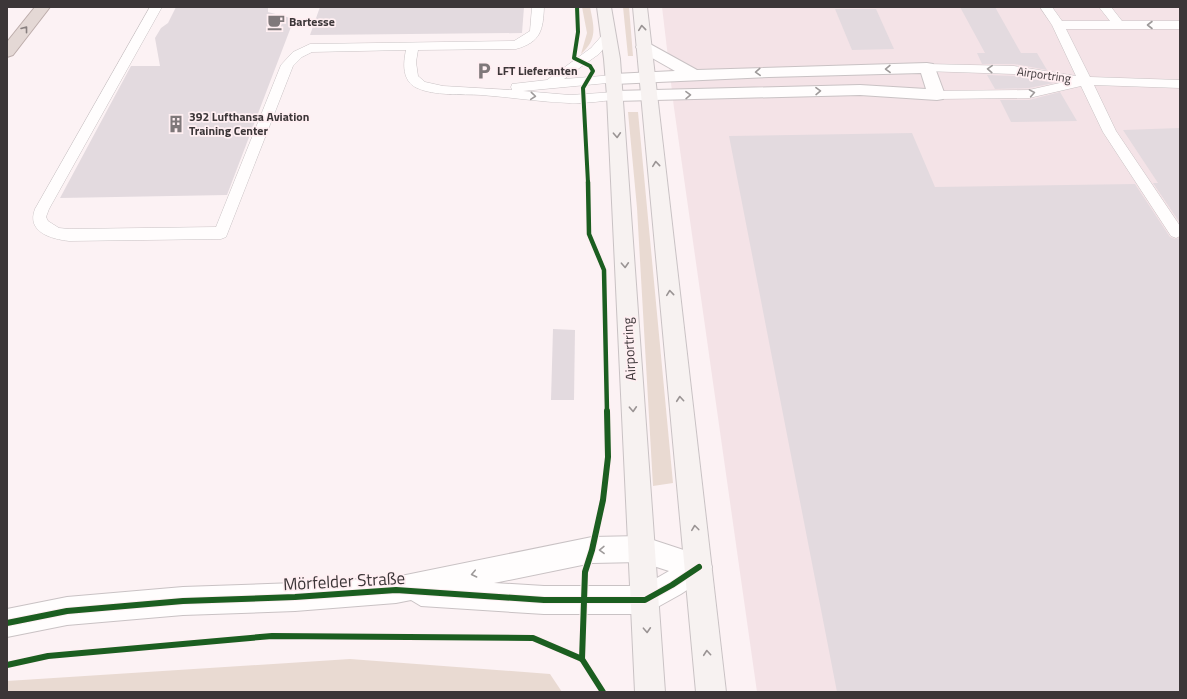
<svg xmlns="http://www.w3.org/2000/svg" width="1187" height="699" font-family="'Titillium Web',sans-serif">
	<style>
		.built { fill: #f4e3e7 }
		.green { fill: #e9dad2 }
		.building { fill: #e3dadf }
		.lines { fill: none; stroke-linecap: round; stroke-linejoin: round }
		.lane-casing { stroke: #c9c2c4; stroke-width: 1 }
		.street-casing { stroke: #c9c2c4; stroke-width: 2 }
		.secondary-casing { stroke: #c9c2c4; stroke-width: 2 }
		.highway-casing { stroke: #bcacaa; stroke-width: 2 }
		.lane { fill: #fffdfd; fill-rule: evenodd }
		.street { fill: #fffdfd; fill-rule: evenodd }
		.secondary { fill: #f7f2f1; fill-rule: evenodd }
		.highway { fill: #e4d8d5; fill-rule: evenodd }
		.cycleway-far2-casing { stroke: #ffeff2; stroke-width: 6 }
		.cycleway-far1-casing { stroke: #ffeff2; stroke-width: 7 }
		.cycleway-casing { stroke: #ffeff2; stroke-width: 8 }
		.cycleway-far2 { stroke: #1b5e20; stroke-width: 4 }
		.cycleway-far1 { stroke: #1b5e20; stroke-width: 4.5 }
		.cycleway { stroke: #1b5e20; stroke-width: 6 }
		.oneway { stroke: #9e9a9a }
		.oneway2 { stroke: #9a9494 }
		.oneway3 { stroke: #887f7f }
		.labels { text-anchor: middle; stroke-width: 3.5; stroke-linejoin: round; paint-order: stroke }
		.far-poi-label { font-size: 12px; font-weight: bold; fill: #3c3638; stroke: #ffeff2; text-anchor: start }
		.far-street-label { font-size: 12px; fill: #3c3638; stroke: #ffeff2 }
		.street-label { font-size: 14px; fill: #3c3638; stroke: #ffeff2 }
		.near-street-label { font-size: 17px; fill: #3c3638; stroke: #ffeff2 }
	</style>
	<rect width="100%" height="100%" fill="#fcf2f4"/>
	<path class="built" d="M 662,7 L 1180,7 L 1180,692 L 757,692 L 674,108 Z"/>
	<g class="green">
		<path d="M 582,7 L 590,7 C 594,27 598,39 581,54 L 587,33 Z"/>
		<path d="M 623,7 L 629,7 L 633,56 L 628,56 Z"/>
		<path d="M 628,112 L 638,112 L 673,483 L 653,486 L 637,208 Z"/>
		<path d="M 350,659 L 550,674 L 562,692 L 7,692 L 7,681 Z"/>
	</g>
	<g class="building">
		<path d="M 176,7 L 268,7 L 268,12 L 294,19 L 227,195 L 60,198 L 131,66 L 160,66 L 155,38 L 161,28 L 168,23 Z"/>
		<path d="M 320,7 L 524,7 L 522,33 L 310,35 Z"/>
		<path d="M 960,7 L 995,7 L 1021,53 L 1037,53 L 1047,70 L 1014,64 L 982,64 L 977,53 L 985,53 Z"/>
		<path d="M 835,9 L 876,9 L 894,49 L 852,50 Z"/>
		<path d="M 987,75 L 1014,76 L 1054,83 L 1029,88 L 995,89 Z"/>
		<path d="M 1060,92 L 1077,121 L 1011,122 L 1000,100 L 1029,100 Z"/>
		<path d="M 1180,128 L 1180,223 L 1153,183 L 1158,183 L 1123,130 Z"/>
		<path d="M 912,133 L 935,187 L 1135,184 L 1170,237 L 1175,239 L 1180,238 L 1180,692 L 837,692 L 729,136 Z"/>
		<path d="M 553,329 L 575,330 L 574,400 L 551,400 Z"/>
	</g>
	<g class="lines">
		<g class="lane-casing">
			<g id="lane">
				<path d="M 150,7 L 162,7 L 49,209 L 46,217 L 48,221 L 59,228 L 69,229 L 216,227 L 281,65 L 293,52 L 310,44 L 514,41 L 530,31 L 532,7 L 544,7 C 543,30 541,42 516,49 L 418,50 L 416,62 L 418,76 L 425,82 L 443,86 L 512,90 L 511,87 L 512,84 L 547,80 L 591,48 L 605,32 L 613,32 L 615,35 L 599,54 L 564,79 L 614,75 L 618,76 L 620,79 L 618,82 L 523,91 L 570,95 L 615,92 L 620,93 L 621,96 L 620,99 L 615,100 C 600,101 584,104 569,103 C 540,102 510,97 481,95 C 462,94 434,96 417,88 C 402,81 403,64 406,50 L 312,52 L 302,57 L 293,66 L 226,237 L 221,239 L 69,241 C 51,239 26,232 35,209 Z"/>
				<path d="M 1040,7 L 1052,7 L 1062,21 L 1110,21 L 1099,7 L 1111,7 L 1122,21 L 1180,21 L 1180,29 L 1066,29 L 1090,77 L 1180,80 L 1180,88 L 1094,85 L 1116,131 L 1180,226 L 1180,236 L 1176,238 L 1171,236 L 1103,132 L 1081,86 L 1029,98 L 937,99 L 932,98 L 931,95 L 932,92 L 937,91 L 1029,90 L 1064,82 L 1014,74 L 923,71 L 921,68 L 923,65 L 927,64 L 1014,66 L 1076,76 L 1052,25 Z"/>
			</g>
		</g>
		<g class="street-casing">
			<g id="street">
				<path d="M 644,42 L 650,44 L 697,70 L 927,63 L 933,64 L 935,68 L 945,95 L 943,99 L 937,100 L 860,95 L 615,101 L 609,100 L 607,96 L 609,92 L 615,91 L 860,85 L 926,89 L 921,73 L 769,77 L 614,84 L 608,83 L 606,79 L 608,75 L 614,74 L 675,71 L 638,50 L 636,47 L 638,44 Z"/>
				<path d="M 641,536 L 708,558 L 712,567 L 708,576 L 681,594 L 645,614 L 544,614 L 421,606 L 411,600 L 396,603 L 295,611 L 183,615 L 67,625 L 7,637 L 7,609 L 67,597 L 183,587 L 295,583 L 396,577 L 592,537 ZM 641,562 L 669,571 L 643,586 L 544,586 L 494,583 L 592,563 Z"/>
			</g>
		</g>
		<g class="secondary-casing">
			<g id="secondary">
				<path d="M 597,7 L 611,7 L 620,59 L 665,692 L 635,692 L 607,96 L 604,59 Z"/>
				<path d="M 633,7 L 647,7 L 726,692 L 696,692 Z"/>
			</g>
		</g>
		<g class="highway-casing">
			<path id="highway" d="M 35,7 L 50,7 L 13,55 L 7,57 L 7,42 Z"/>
		</g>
		<use href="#lane" class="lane"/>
		<use href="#street" class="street"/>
		<use href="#secondary" class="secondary"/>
		<use href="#highway" class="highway"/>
		<g class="cycleway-far2-casing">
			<path id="cycleway-far2" d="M 577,7 L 578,32 L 574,58 L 590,66 L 593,71 L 583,88 L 588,183"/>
		</g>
		<g class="cycleway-far1-casing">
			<path id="cycleway-far1" d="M 588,182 L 589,234 L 604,270 L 607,412"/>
		</g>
		<g class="cycleway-casing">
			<g id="cycleway">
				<path d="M 7,623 L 67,611 L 183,601 L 295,597 L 396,590 L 544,600 L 645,600 L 672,585 L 699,567"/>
				<path d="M 582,659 L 585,572 L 592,550 L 603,500 L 608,457 L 607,411"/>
				<path d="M 7,665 L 48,656 L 272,636 L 533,638 L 582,659 L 603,692"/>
			</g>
		</g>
		<use href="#cycleway-far2" class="cycleway-far2"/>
		<use href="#cycleway-far1" class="cycleway-far1"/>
		<use href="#cycleway" class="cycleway"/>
	</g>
	<defs><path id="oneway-chevron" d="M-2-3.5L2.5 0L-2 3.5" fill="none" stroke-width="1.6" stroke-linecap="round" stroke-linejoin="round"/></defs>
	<g class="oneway">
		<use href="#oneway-chevron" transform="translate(1150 25) rotate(180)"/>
		<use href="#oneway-chevron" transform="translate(888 69) rotate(179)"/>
		<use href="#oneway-chevron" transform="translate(990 69) rotate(-177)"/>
		<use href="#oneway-chevron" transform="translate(758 72) rotate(177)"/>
		<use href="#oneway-chevron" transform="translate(818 91) rotate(-1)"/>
		<use href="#oneway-chevron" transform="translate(1032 93) rotate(-10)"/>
		<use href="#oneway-chevron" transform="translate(688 95) rotate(-1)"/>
		<use href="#oneway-chevron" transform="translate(533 96) rotate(5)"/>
		<use href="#oneway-chevron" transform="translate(602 550) rotate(179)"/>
		<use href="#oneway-chevron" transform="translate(474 574) rotate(168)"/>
	</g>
	<g class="oneway2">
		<use href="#oneway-chevron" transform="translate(642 28) rotate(-96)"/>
		<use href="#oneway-chevron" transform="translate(617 135) rotate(87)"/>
		<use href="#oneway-chevron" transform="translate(656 164) rotate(-96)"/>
		<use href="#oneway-chevron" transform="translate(625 265) rotate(87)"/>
		<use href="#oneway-chevron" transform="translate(670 293) rotate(-96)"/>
		<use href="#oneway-chevron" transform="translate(680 399) rotate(-95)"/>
		<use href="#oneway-chevron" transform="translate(633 409) rotate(87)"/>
		<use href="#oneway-chevron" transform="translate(695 528) rotate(-97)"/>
		<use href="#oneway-chevron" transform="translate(647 630) rotate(87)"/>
		<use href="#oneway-chevron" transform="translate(707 653) rotate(-95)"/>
	</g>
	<use class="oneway3" href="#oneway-chevron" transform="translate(25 29) rotate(-52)"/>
	<defs>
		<g id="cafe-bare" transform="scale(1.38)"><path d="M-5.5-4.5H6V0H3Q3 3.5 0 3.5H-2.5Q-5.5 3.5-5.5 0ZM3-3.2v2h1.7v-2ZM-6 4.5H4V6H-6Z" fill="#7f787a" stroke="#ffeff2" stroke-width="2.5" paint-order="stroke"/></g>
		<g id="parking-bare" transform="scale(1.38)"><path d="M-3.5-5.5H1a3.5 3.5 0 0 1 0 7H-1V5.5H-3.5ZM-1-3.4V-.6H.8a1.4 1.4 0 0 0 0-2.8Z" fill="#7f787a" stroke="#ffeff2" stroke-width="2.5" paint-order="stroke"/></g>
		<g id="building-bare" transform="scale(1.38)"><path d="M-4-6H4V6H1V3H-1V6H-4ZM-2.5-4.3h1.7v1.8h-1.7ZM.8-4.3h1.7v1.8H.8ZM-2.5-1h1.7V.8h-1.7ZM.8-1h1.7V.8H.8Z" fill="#7f787a" stroke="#ffeff2" stroke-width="2.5" paint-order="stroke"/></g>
	</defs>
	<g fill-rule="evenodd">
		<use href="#cafe-bare" x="276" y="22"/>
		<use href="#parking-bare" x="484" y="71"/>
		<use href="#building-bare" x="176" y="124"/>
	</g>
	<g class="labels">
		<g class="far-poi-label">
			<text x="289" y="26">Bartesse</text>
			<text x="497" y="75">LFT Lieferanten</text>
			<text x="189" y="121">392 Lufthansa Aviation<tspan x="189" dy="14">Training Center</tspan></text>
		</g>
		<g class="far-street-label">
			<text transform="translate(1044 75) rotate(8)" y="4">Airportring</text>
		</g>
		<g class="street-label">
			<text transform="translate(629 349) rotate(-93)" y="5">Airportring</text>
		</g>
		<g class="near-street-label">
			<text transform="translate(344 581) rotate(-3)" y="6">Mörfelder Straße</text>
		</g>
	</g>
	<rect width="1187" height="699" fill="none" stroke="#3c3638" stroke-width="16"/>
</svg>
